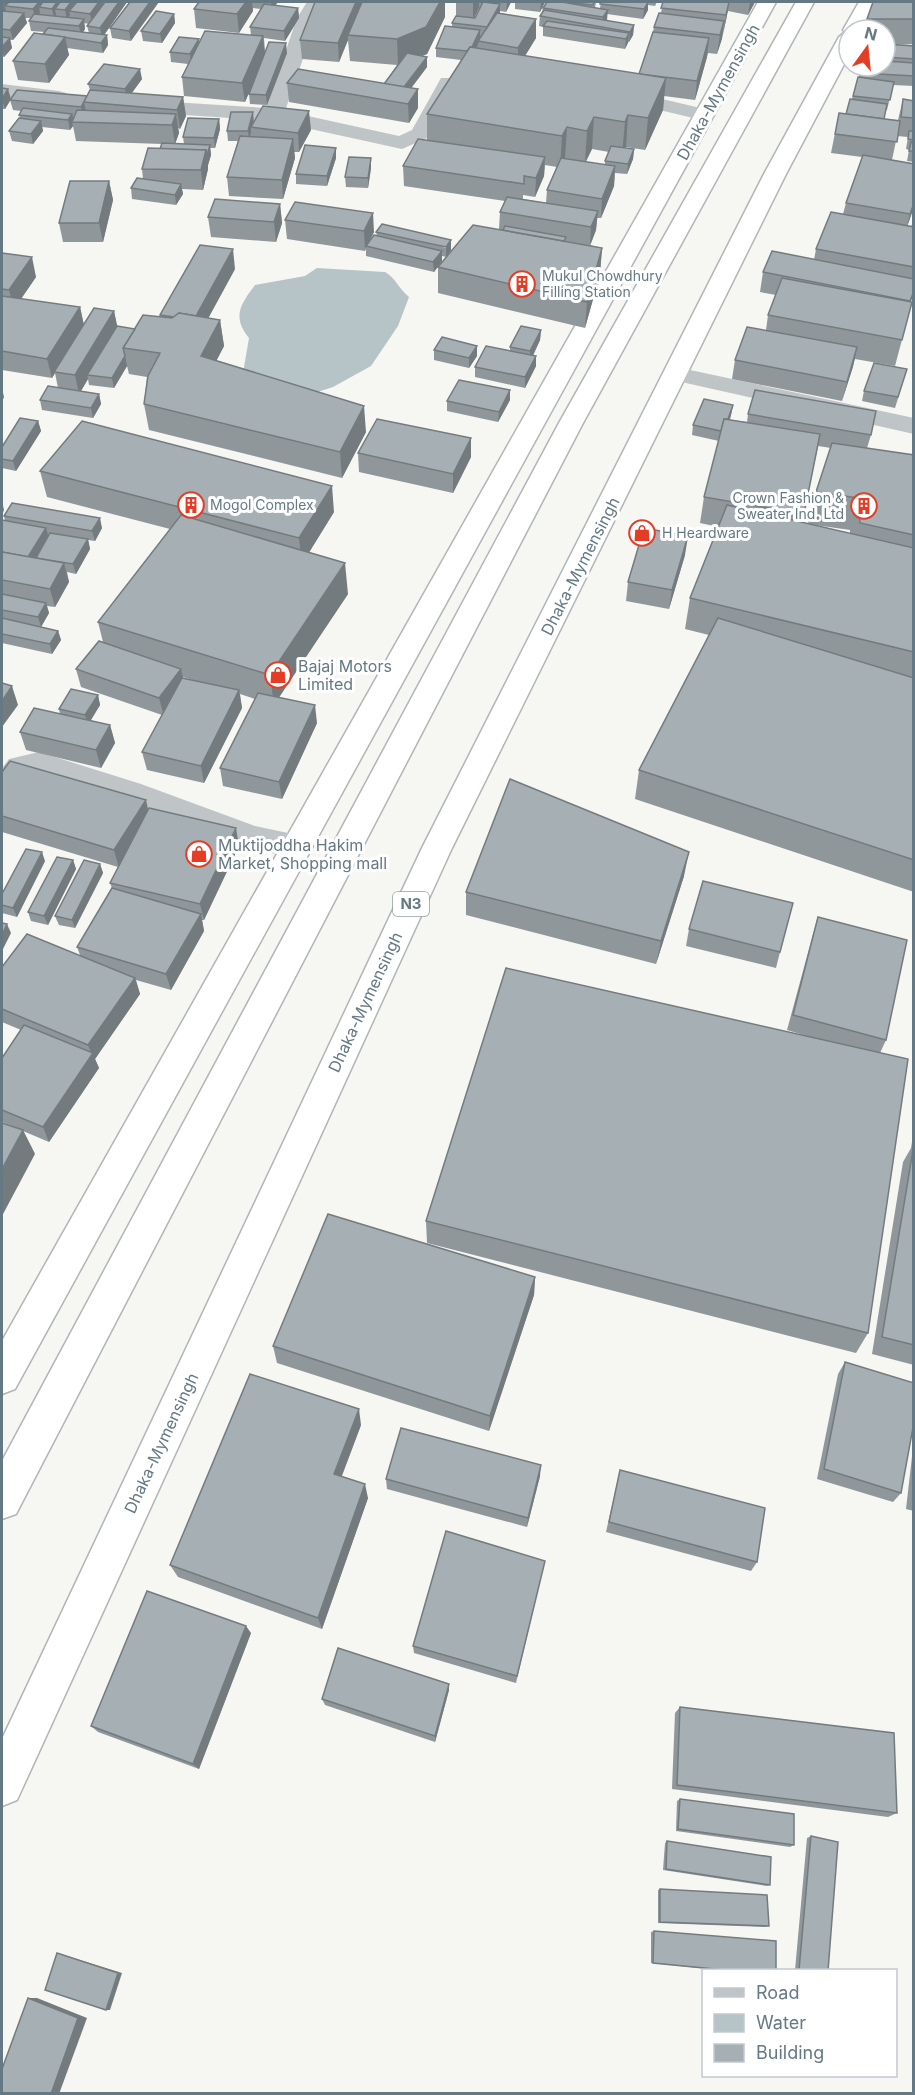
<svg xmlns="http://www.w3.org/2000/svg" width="915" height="2095" font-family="Inter,sans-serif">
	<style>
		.water { fill: #b6c4c7 }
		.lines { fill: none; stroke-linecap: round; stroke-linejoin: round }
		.highway-casing { stroke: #b0b5b8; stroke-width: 3 }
		.minor { fill: #bfc4c7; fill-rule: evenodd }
		.highway { fill: #fff; fill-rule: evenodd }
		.wall { fill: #8f979b; fill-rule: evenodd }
		.shaded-wall { fill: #747b7e }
		.building { fill: #a6b0b4; stroke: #747b7e; stroke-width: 1.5 }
		.labels { text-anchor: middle; stroke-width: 6; stroke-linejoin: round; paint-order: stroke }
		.far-poi-label { font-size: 14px; fill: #657984; stroke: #fff; text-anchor: start }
		.shield { fill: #fff; stroke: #93a1a9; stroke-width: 1.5 }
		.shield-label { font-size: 15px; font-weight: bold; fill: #657984 }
		.street-label { font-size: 16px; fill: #657984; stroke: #fff }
		.poi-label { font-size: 16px; fill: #657984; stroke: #fff; text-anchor: start }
	</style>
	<rect width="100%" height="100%" fill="#f6f6f3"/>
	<path class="water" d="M 317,268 L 385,272 C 395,277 399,289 409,297 L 398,326 L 371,366 L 333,387 L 311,394 L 243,373 L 249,338 C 232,317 240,305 255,285 L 305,276 Z"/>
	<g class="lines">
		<g class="highway-casing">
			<g id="highway">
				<path d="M 758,2 L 776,2 L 15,1389 L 2,1394 L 2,1341 Z"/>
				<path d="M 796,2 L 814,2 L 583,423 L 16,1514 L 2,1519 L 2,1461 L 559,423 Z"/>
				<path d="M 859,2 L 877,2 L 863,30 L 849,30 L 849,55 L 786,174 L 452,848 L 17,1800 L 2,1806 L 2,1739 L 422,848 L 764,174 L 839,37 L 845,32 L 843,30 Z"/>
			</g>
		</g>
		<g class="minor">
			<path d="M 307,2 L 325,2 L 317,18 L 285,111 L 399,136 L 412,130 L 441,78 L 455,78 L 458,82 L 427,138 L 402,149 L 274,121 L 140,112 L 133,110 L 130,106 L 133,102 L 140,100 L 266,108 L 297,18 Z"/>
			<path d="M 2,84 L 59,91 L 66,93 L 69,97 L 66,101 L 59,103 L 2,96 Z"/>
			<path d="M 620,89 L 713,111 L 716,115 L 713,119 L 706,121 L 613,99 L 610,95 L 613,91 Z"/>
			<path d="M 676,367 L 914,418 L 914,434 L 668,379 L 664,374 L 668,369 Z"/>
			<path d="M 39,752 L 141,784 L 255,826 L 307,837 L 311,845 L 307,853 C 268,866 163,815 123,801 C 95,791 67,783 39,774 C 22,777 18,794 2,798 L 2,768 L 9,759 Z"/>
		</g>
		<use href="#highway" class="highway"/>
	</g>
	<g class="wall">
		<path d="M 2,2 L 127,2 L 104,35 L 107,35 L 108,45 L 103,53 L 67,48 L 69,55 L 49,83 L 18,80 L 13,61 L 45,32 L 31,31 L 29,21 L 31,18 L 25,18 L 27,23 L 13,40 L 10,40 L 12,48 L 4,57 L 2,56 ZM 84,23 L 89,24 L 87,26 L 89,33 L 83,32 L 85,29 Z"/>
		<path d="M 130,2 L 131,41 L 112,38 L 110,28 Z"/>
		<path d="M 199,2 L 278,2 L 275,6 L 298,8 L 299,18 L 285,41 L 264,38 L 265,52 L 287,53 L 267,105 L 250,104 L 249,94 L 253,83 L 245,102 L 184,96 L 182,77 L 188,64 L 171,62 L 170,52 L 200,41 L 251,35 L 250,27 L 261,9 L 253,8 L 253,11 L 239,33 L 196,28 L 194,9 Z"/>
		<path d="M 456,2 L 511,2 L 506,12 L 500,11 L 500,13 L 536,19 L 536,38 L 525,56 L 639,74 L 653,32 L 654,27 L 661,13 L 663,2 L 755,2 L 748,15 L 728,11 L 723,34 L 717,54 L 708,53 L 695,100 L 664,96 L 663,110 L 645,150 L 626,147 L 625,148 L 634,149 L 633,159 L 627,174 L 615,173 L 614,186 L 601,218 L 597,218 L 596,230 L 590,245 L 602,248 L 600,274 L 585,328 L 438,293 L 438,267 L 446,257 L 442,256 L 442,261 L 434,272 L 366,256 L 366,248 L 365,251 L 287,239 L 285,220 L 374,232 L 369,242 L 377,236 L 376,232 L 382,224 L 451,250 L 447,256 L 499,229 L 500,212 L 505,201 L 404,186 L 403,166 L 427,140 L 427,114 L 461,60 L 436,57 L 436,48 L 452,27 L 452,23 L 456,16 ZM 479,8 L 480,9 L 475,18 L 474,18 ZM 592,149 L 609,152 L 605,161 L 605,165 L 586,162 ZM 545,165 L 557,167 L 547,190 L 546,203 L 523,199 L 523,195 L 535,197 L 544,176 Z"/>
		<path d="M 515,2 L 545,2 L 540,12 L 515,9 Z"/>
		<path d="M 547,2 L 596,2 L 595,8 L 600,8 L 601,2 L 657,2 L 655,6 L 648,5 L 648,10 L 643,19 L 607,14 L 607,21 L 634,25 L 633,35 L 629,42 L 628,42 L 625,49 L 543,36 L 543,27 L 539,26 L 540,16 L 542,12 L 543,8 Z"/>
		<path d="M 914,2 L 914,44 L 894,45 L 914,46 L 914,86 L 893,85 L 887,110 L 885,110 L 884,119 L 898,120 L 903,99 L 914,101 L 914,162 L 907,161 L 909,150 L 906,149 L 908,137 L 897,136 L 892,160 L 914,207 L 907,226 L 911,227 L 914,219 L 914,293 L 911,302 L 912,302 L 895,366 L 855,359 L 842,401 L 732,379 L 735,360 L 766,330 L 768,315 L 776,295 L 760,292 L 763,272 L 814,260 L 816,249 L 843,214 L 846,203 L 862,157 L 831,153 L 839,113 L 846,114 L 852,99 L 858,77 L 859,77 L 859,66 L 885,66 L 885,30 L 865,30 L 867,19 Z"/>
		<path d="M 174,14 L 175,23 L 162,43 L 143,41 L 141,31 Z"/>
		<path d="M 445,17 L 427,54 L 421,56 L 427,57 L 427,67 L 411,88 L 418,89 L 418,108 L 409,123 L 289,102 L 287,83 L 384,84 L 397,65 L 350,61 L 348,40 L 339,62 L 302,59 L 300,40 Z"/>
		<path d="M 142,79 L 132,93 L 183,97 L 186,116 L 180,129 L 178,128 L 179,133 L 175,144 L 184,144 L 183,137 L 219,119 L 220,129 L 215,148 L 210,148 L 211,155 L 208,165 L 208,169 L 203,190 L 182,189 L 183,194 L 176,205 L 132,199 L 131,188 L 143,179 L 142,169 L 160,149 L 162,144 L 76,141 L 73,126 L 70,130 L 42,127 L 43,131 L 33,144 L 12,141 L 9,131 L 20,118 L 19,115 L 21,111 L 13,110 L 10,100 L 87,96 L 90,90 L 88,84 Z"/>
		<path d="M 2,88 L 11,99 L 5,109 L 2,109 Z"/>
		<path d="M 254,123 L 311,130 L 299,152 L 294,152 L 295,158 L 283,199 L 229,196 L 227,177 L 238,141 L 228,141 L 227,131 Z"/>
		<path d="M 336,158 L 327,186 L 296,184 L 296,174 Z"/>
		<path d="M 371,158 L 371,168 L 368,188 L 346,187 L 345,177 Z"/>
		<path d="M 109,181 L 113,200 L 103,242 L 63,242 L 59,223 Z"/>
		<path d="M 280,204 L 282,223 L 276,242 L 211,237 L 208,217 Z"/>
		<path d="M 2,253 L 36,277 L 21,299 L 80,307 L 84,325 L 114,311 L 117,326 L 135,329 L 160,317 L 160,315 L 235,269 L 208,318 L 220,320 L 224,346 L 216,361 L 366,432 L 342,478 L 149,430 L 144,404 L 147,377 L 129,374 L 127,366 L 114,388 L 89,385 L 88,379 L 81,391 L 99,394 L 101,404 L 93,418 L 42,410 L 40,400 L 58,388 L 55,373 L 52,378 L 2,370 Z"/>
		<path d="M 541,330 L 540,340 L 533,356 L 536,356 L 536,366 L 525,388 L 475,377 L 475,367 L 510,351 L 510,347 Z"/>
		<path d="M 477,346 L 477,356 L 469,368 L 434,360 L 434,350 Z"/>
		<path d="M 904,379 L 895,408 L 862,401 L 864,391 Z"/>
		<path d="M 510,390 L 510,400 L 498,422 L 447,411 L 447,401 Z"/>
		<path d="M 733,405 L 730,420 L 747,422 L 748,414 L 871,435 L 867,448 L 914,455 L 914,892 L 635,799 L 639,770 L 709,635 L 685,629 L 690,598 L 719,527 L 700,523 L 704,497 L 719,441 L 692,435 L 693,425 ZM 818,446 L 831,448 L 816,492 L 808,524 L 850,530 L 850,534 L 802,523 Z"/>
		<path d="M 38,421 L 41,431 L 16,471 L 2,468 L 2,447 Z"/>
		<path d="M 471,438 L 471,457 L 453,493 L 359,472 L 358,453 Z"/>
		<path d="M 40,471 L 334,512 L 309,552 L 348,594 L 279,697 L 317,723 L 282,799 L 223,786 L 220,768 L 255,699 L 240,694 L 242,708 L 204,783 L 147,770 L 142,752 L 162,715 L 81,687 L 76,669 L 103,642 L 98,622 L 170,529 L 47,497 ZM 183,677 L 199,682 L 183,678 Z"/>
		<path d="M 4,516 L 102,528 L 95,541 L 88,540 L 90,549 L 76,574 L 67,572 L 69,582 L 55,607 L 47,606 L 49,613 L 41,627 L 58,631 L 61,640 L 52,654 L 2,643 L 2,520 L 5,521 Z"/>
		<path d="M 685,555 L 669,609 L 626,601 L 628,582 Z"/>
		<path d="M 98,695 L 100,705 L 90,721 L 110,725 L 115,743 L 101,768 L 26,750 L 20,732 L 60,714 L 59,709 Z"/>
		<path d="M 2,772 L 148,810 L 239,846 L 204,920 L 202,920 L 204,931 L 171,990 L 136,980 L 140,994 L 95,1059 L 99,1068 L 49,1142 L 23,1131 L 35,1154 L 15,1127 L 2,1122 L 2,1058 L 21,1030 L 2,1022 L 2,967 L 80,955 L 77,947 L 112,888 L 110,883 L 118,867 L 2,832 Z"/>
		<path d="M 73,860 L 76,869 L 48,925 L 31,921 L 28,912 Z"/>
		<path d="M 45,861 L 17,917 L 2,913 L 2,894 Z"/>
		<path d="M 100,864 L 103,873 L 75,928 L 59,925 L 55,916 Z"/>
		<path d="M 684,876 L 656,964 L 466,915 L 466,892 Z"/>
		<path d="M 818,917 L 886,1040 L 880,1053 L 868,1333 L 856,1353 L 427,1243 L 426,1221 L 817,1039 L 787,1030 L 813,934 Z"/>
		<path d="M 689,929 L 780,952 L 776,968 L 686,946 Z"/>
		<path d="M 914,1130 L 914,1365 L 872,1354 L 903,1162 L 911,1148 Z"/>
		<path d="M 535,1277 L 534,1295 L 489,1431 L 277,1363 L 273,1346 Z"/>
		<path d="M 845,1362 L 901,1493 L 893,1502 L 817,1479 L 838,1374 Z"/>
		<path d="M 361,1425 L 342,1476 L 368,1498 L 322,1629 L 178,1577 L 170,1565 Z"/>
		<path d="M 914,1439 L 914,1511 L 906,1509 Z"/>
		<path d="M 620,1470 L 757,1562 L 751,1571 L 606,1532 Z"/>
		<path d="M 540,1476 L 527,1527 L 387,1489 L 386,1479 Z"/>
		<path d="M 543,1569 L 516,1683 L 414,1653 L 413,1646 Z"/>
		<path d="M 251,1633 L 199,1769 L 98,1732 L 91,1726 Z"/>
		<path d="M 449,1684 L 449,1690 L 435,1742 L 325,1705 L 322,1699 Z"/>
		<path d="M 680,1707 L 897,1813 L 888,1817 L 672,1789 L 675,1713 Z"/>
		<path d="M 680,1799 L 794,1845 L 790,1847 L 676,1831 L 677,1801 Z"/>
		<path d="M 811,1836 L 828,1971 L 795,1970 L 807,1838 Z"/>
		<path d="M 667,1841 L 770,1885 L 767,1886 L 663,1870 L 665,1843 Z"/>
		<path d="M 660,1889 L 769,1926 L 765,1927 L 658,1923 L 658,1890 Z"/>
		<path d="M 654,1931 L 776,1971 L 727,1971 L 651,1963 L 651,1932 Z"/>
	</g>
	<g class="shaded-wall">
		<path d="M 3,2 L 14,2 L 5,6 L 6,10 L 2,15 L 2,3 Z"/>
		<path d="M 39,2 L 42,2 L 43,7 L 39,7 L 40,13 L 35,19 L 33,9 Z"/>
		<path d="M 57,2 L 62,2 L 55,9 L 56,15 L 54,18 L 52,9 Z"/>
		<path d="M 71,2 L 80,2 L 69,11 L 70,15 L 67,20 L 65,10 Z"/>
		<path d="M 99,2 L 108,2 L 92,24 L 90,14 Z"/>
		<path d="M 119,2 L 127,2 L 102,38 L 100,28 Z"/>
		<path d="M 150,2 L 159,2 L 131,41 L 129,31 Z"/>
		<path d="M 246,2 L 252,2 L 253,11 L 239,33 L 237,14 Z"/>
		<path d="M 271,2 L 278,2 L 271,10 Z"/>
		<path d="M 356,2 L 363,2 L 348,35 L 348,40 L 339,62 L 338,43 Z"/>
		<path d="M 440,2 L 445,2 L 445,17 L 427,54 L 398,66 L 397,39 Z"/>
		<path d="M 473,2 L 479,2 L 479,8 L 473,20 Z"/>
		<path d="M 507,2 L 511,2 L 506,12 Z"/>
		<path d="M 541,2 L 545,2 L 540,12 Z"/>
		<path d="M 648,2 L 648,10 L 643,19 L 644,9 Z"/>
		<path d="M 729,2 L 726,20 L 723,34 L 726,15 Z"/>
		<path d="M 750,2 L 755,2 L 748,15 Z"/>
		<path d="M 500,4 L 500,14 L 488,28 Z"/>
		<path d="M 298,8 L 299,18 L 285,41 L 284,31 Z"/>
		<path d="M 608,10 L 607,20 L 602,27 L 603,17 Z"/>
		<path d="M 24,13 L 27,23 L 13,40 L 10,30 Z"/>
		<path d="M 174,14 L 175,23 L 162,43 L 160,34 Z"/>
		<path d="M 84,19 L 85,29 L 81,36 L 79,26 Z"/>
		<path d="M 536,19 L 536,38 L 518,67 L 518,48 Z"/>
		<path d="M 724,21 L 722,39 L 717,54 L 720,35 Z"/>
		<path d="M 634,25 L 633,35 L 629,42 L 630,32 Z"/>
		<path d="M 480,30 L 480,40 L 470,61 L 470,51 Z"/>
		<path d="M 629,33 L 628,43 L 625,49 L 626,39 Z"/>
		<path d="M 107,35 L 108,45 L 103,53 L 101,43 Z"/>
		<path d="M 263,36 L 265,55 L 245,102 L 242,83 Z"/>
		<path d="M 65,37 L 69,55 L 49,83 L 45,64 Z"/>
		<path d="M 10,38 L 12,48 L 4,57 L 2,47 Z"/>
		<path d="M 709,38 L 707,57 L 695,100 L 697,81 Z"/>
		<path d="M 199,39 L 201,49 L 191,64 L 190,54 Z"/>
		<path d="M 286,43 L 287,53 L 267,105 L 266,95 Z"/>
		<path d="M 427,57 L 427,67 L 403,99 L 403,89 Z"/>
		<path d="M 140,69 L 142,79 L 127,99 L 125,89 Z"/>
		<path d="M 666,78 L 663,110 L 645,150 L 648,118 Z"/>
		<path d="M 8,89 L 11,99 L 5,109 L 2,99 Z"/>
		<path d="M 418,89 L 418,108 L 409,123 L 408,104 Z"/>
		<path d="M 183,97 L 186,116 L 180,129 L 177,110 Z"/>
		<path d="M 84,102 L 86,112 L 83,117 L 81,107 Z"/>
		<path d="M 309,111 L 311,130 L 299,152 L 298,133 Z"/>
		<path d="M 253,112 L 254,122 L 251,127 L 251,132 L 249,141 L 248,131 Z"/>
		<path d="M 72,114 L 74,122 L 72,122 L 73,126 L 70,130 L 68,120 Z"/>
		<path d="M 176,114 L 179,133 L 175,144 L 172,125 Z"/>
		<path d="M 628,115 L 626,147 L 622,154 L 625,122 Z"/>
		<path d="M 594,117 L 592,149 L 585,162 L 587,131 Z"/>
		<path d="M 219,119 L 220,129 L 215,148 L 214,138 Z"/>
		<path d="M 41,121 L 43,131 L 33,144 L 31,134 Z"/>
		<path d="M 567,127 L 565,159 L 560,168 L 562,136 Z"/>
		<path d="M 293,139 L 295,158 L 283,199 L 282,180 Z"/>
		<path d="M 210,145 L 211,155 L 208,165 L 208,169 L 203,190 L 201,170 L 206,150 Z"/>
		<path d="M 336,148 L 336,158 L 327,186 L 327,176 Z"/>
		<path d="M 634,149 L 633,159 L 627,174 L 628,164 Z"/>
		<path d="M 545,157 L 544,176 L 535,197 L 536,178 Z"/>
		<path d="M 371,158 L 371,168 L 368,188 L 368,178 Z"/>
		<path d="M 615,166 L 614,186 L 601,218 L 602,199 Z"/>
		<path d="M 109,181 L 113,200 L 103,242 L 99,223 Z"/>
		<path d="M 181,184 L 183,194 L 176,205 L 175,195 Z"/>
		<path d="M 914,203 L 914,207 L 905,233 L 910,214 Z"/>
		<path d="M 280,204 L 282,223 L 276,242 L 274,222 Z"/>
		<path d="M 598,211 L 596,230 L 590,246 L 591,227 Z"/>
		<path d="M 373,213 L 374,232 L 367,246 L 366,246 L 365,251 L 364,231 Z"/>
		<path d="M 451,240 L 451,250 L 446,257 L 446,247 Z"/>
		<path d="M 602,248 L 600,274 L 585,328 L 587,302 Z"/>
		<path d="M 233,249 L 235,269 L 197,339 L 194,320 Z"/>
		<path d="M 442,251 L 442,261 L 434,272 L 433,262 Z"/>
		<path d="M 32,257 L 36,277 L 14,309 L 9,290 Z"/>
		<path d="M 80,307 L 84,326 L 54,372 L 55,373 L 52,378 L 47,359 Z"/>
		<path d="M 114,311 L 118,330 L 87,375 L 88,379 L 79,394 L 75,375 Z"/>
		<path d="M 220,320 L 224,346 L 205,383 L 201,356 Z"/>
		<path d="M 541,330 L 540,340 L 530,361 L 530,351 Z"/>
		<path d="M 477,346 L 477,356 L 469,368 L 469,358 Z"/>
		<path d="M 857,347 L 853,367 L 842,401 L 847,382 Z"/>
		<path d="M 125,356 L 127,366 L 114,388 L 112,378 Z"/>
		<path d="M 536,356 L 536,366 L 525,388 L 525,377 Z"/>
		<path d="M 2,388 L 4,397 L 2,402 Z"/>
		<path d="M 510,390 L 510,400 L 498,422 L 499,412 Z"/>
		<path d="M 99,394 L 101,404 L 93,418 L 91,408 Z"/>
		<path d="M 733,405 L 731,415 L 721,441 L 723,431 Z"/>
		<path d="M 364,406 L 366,432 L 342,478 L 340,452 Z"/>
		<path d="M 38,421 L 41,431 L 16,471 L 13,461 Z"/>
		<path d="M 471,438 L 471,457 L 453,493 L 453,474 Z"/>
		<path d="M 332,486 L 334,512 L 302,564 L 299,538 Z"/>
		<path d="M 2,501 L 4,510 L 2,515 Z"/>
		<path d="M 100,518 L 102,528 L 95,541 L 92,531 Z"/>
		<path d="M 46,528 L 49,538 L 30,567 L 27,557 Z"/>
		<path d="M 688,536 L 685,555 L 669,609 L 672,590 Z"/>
		<path d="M 88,539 L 90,549 L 76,574 L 73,564 Z"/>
		<path d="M 64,563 L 69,582 L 55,607 L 50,589 Z"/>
		<path d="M 345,563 L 348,594 L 274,705 L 270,675 Z"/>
		<path d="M 46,603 L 49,613 L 41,627 L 38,617 Z"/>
		<path d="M 58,631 L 61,640 L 52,654 L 50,644 Z"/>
		<path d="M 181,669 L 185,687 L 164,716 L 159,698 Z"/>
		<path d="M 12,686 L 18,705 L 2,727 L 2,701 Z"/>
		<path d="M 239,690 L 242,708 L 204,783 L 201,766 Z"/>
		<path d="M 98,695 L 100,705 L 88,725 L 85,715 Z"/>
		<path d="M 315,705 L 317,723 L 282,799 L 279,782 Z"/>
		<path d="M 110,725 L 115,743 L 101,768 L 96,750 Z"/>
		<path d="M 146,800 L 150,818 L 119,868 L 114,850 Z"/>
		<path d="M 236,828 L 239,846 L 204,920 L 200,904 Z"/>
		<path d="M 42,852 L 45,861 L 17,917 L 13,908 Z"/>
		<path d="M 689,852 L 684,876 L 656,964 L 661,941 Z"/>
		<path d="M 73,860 L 76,869 L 48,925 L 44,916 Z"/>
		<path d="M 100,864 L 103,873 L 75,928 L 72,920 Z"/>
		<path d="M 201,914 L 204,931 L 171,990 L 166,974 Z"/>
		<path d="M 7,924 L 11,933 L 2,951 L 2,935 Z"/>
		<path d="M 135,978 L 140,994 L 95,1059 L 99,1068 L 49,1142 L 43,1127 L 92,1055 L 88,1045 Z"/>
		<path d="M 23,1130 L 35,1154 L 2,1216 L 2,1169 Z"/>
		<path d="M 535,1277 L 534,1295 L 489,1431 L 490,1416 Z"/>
		<path d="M 359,1409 L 361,1425 L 337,1488 L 334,1474 Z"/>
		<path d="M 541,1465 L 540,1476 L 527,1527 L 528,1518 Z"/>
		<path d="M 365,1484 L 368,1498 L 322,1629 L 318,1618 Z"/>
		<path d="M 246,1626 L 251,1633 L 199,1769 L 193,1764 Z"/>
		<path d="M 449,1684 L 449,1690 L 435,1742 L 435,1736 Z"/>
		<path d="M 57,1953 L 122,1973 L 110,2010 L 106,2010 Z"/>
		<path d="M 28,1998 L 37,1998 L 87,2018 L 59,2094 L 51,2094 Z"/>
	</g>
	<g class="building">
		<path d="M 9,2 L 39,2 L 33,9 L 5,6 Z"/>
		<path d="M 43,2 L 57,2 L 52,9 L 39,7 Z"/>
		<path d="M 60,2 L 71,2 L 65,10 L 55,9 Z"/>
		<path d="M 77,2 L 99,2 L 90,14 L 69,11 Z"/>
		<path d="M 105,2 L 119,2 L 100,28 L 87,26 Z"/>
		<path d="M 130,2 L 150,2 L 129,31 L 110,28 Z"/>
		<path d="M 199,2 L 246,2 L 237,14 L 194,9 Z"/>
		<path d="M 315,2 L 356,2 L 338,43 L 300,40 Z"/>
		<path d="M 362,2 L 440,2 L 426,27 L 397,39 L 348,35 Z"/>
		<path d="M 483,2 L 500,4 L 487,27 L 452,23 L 456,16 L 475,18 Z"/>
		<path d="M 547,2 L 562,2 L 608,10 L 603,17 L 543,8 Z"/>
		<path d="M 565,2 L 594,2 L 593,5 Z"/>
		<path d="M 601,2 L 648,2 L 644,9 L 600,4 Z"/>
		<path d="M 663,2 L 729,2 L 726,15 L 661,8 Z"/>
		<path d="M 873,2 L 914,2 L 914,19 L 867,19 Z"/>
		<path d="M 264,4 L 298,8 L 284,31 L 250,27 Z"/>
		<path d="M 544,10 L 634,25 L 630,32 L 540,16 Z"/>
		<path d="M 2,11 L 24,13 L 10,30 L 2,29 Z"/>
		<path d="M 156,11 L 174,14 L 160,34 L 141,31 Z"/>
		<path d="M 497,13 L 536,19 L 518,48 L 478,41 Z"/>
		<path d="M 659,13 L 724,21 L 720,35 L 654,27 Z"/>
		<path d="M 34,14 L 84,19 L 79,26 L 29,21 Z"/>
		<path d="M 547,21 L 629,33 L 626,39 L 543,26 Z"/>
		<path d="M 445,26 L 480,30 L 472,47 L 470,47 L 467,51 L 436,48 Z"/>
		<path d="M 48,28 L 107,35 L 101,43 L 43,34 Z"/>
		<path d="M 205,31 L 263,36 L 242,83 L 182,77 Z"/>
		<path d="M 653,32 L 709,38 L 697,81 L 639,74 Z"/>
		<path d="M 34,33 L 65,37 L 45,64 L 13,61 Z"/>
		<path d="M 2,37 L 10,38 L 2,47 Z"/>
		<path d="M 179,37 L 199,39 L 190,54 L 170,52 Z"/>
		<path d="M 269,42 L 286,43 L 266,95 L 249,94 Z"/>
		<path d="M 885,44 L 914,46 L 914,59 L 885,57 Z"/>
		<path d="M 470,47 L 666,78 L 648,118 L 628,115 L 625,122 L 594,117 L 587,131 L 567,127 L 562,136 L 427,114 Z"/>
		<path d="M 407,53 L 427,57 L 404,87 L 384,84 Z"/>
		<path d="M 885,61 L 914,63 L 914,76 L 861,73 L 861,66 L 885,66 Z"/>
		<path d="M 104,64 L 140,69 L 125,89 L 88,84 Z"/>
		<path d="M 298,69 L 418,89 L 408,104 L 287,83 Z"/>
		<path d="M 858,77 L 894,82 L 890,100 L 853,96 Z"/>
		<path d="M 2,88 L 8,89 L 2,99 Z"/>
		<path d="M 17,90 L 87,96 L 81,107 L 10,100 Z"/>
		<path d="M 90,90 L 183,97 L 177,110 L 84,102 Z"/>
		<path d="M 850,99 L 887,104 L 884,119 L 846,114 Z"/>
		<path d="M 903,99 L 914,101 L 914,118 L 901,117 Z"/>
		<path d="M 263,106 L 309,111 L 298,133 L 251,127 Z"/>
		<path d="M 23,108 L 72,114 L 68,120 L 19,115 Z"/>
		<path d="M 77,110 L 176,114 L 172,125 L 72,122 Z"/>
		<path d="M 231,112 L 253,112 L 248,131 L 227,131 Z"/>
		<path d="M 839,113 L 900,121 L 897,142 L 835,134 Z"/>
		<path d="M 19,118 L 41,121 L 31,134 L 9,131 Z"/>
		<path d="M 188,118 L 219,119 L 214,138 L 183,137 Z"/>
		<path d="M 909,131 L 914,131 L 914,140 L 908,139 Z"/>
		<path d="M 240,136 L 293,139 L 282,180 L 227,177 Z"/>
		<path d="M 418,139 L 545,157 L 536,178 L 524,176 L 524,184 L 403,166 Z"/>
		<path d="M 911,142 L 914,143 L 914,151 L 909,151 Z"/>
		<path d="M 162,143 L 210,145 L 207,155 L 206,150 L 160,149 Z"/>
		<path d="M 305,145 L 336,148 L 327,176 L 296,174 Z"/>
		<path d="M 611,146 L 634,149 L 628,164 L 605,161 Z"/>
		<path d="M 148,148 L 206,150 L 201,170 L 142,169 Z"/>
		<path d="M 863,155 L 914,164 L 914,203 L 910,214 L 846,203 Z"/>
		<path d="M 349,157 L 371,158 L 368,178 L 345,177 Z"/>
		<path d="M 561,158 L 615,166 L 602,199 L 547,190 Z"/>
		<path d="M 137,178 L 181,184 L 175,195 L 131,188 Z"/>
		<path d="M 70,181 L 109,181 L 99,223 L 59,223 Z"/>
		<path d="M 507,197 L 598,211 L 591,227 L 500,212 Z"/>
		<path d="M 215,199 L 280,204 L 274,222 L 208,217 Z"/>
		<path d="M 295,202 L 373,213 L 364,231 L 285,220 Z"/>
		<path d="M 831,212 L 914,227 L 914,267 L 816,249 Z"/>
		<path d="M 382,224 L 451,240 L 446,247 L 376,232 Z"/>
		<path d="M 473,225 L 602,248 L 587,302 L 438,267 Z"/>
		<path d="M 505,226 L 566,237 L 564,241 L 503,230 Z"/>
		<path d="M 374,235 L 442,251 L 433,262 L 366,246 Z"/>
		<path d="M 200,245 L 233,249 L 196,316 L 179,313 L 174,317 L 160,315 Z"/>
		<path d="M 772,251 L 914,279 L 914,291 L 910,301 L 763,272 Z"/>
		<path d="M 2,253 L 32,257 L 9,290 L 2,289 Z"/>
		<path d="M 782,278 L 912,302 L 902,340 L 768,315 Z"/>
		<path d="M 2,296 L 80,307 L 47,359 L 2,351 Z"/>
		<path d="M 94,308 L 114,311 L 75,375 L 54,372 Z"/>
		<path d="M 179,313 L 220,320 L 201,356 L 364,406 L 340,452 L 144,404 L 148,376 L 160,353 L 123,348 L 143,315 L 172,318 Z"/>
		<path d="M 117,326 L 135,329 L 123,348 L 125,356 L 112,378 L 87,375 Z"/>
		<path d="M 521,326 L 541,330 L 530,351 L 510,347 Z"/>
		<path d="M 747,327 L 857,347 L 847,382 L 735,360 Z"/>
		<path d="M 442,337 L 477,346 L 469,358 L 434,350 Z"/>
		<path d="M 486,346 L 536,356 L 525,377 L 475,367 Z"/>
		<path d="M 874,363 L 907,369 L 898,397 L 864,391 Z"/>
		<path d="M 459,380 L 510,390 L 499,412 L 447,401 Z"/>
		<path d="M 48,386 L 99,394 L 91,408 L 40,400 Z"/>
		<path d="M 755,390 L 876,411 L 871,435 L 748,414 Z"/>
		<path d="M 704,399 L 733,405 L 728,419 L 724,419 L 721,431 L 693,425 Z"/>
		<path d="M 20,418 L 38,421 L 13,461 L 2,459 L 2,447 Z"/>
		<path d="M 377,419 L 471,438 L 453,474 L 358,453 Z"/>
		<path d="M 724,419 L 820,434 L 804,514 L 704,497 Z"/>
		<path d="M 82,421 L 332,486 L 299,538 L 40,471 Z"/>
		<path d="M 832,443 L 914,455 L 914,535 L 860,523 L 858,498 L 816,492 Z"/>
		<path d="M 12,503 L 100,518 L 92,531 L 4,516 Z"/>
		<path d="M 727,505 L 914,548 L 914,652 L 690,598 Z"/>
		<path d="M 181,515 L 345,563 L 270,675 L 98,622 Z"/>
		<path d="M 2,520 L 46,528 L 28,557 L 2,552 Z"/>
		<path d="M 644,528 L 688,536 L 672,590 L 628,582 Z"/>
		<path d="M 50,533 L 88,539 L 73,564 L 36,558 Z"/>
		<path d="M 2,552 L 64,563 L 50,589 L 2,580 Z"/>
		<path d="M 2,594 L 46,603 L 38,617 L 2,610 Z"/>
		<path d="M 2,618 L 58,631 L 50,644 L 2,634 Z"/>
		<path d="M 718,618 L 914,678 L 914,860 L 639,770 Z"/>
		<path d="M 99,641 L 181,669 L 159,698 L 76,669 Z"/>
		<path d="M 182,678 L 239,690 L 201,766 L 142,752 Z"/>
		<path d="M 2,683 L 12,686 L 2,701 Z"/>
		<path d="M 71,689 L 98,695 L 85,715 L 59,709 Z"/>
		<path d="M 258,693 L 315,705 L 279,782 L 220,768 Z"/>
		<path d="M 34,708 L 110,725 L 96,750 L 20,732 Z"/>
		<path d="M 10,761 L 146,800 L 114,850 L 2,816 L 2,772 Z"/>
		<path d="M 510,779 L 689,852 L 661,941 L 466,892 Z"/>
		<path d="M 149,808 L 236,828 L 200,904 L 110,883 Z"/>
		<path d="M 26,849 L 42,852 L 13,908 L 2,905 L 2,894 Z"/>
		<path d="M 57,857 L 73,860 L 44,916 L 28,912 Z"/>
		<path d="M 84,860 L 100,864 L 72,920 L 55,916 Z"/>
		<path d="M 703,881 L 793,903 L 780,952 L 689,929 Z"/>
		<path d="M 112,888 L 201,914 L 166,974 L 77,947 Z"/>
		<path d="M 818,917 L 907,940 L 886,1040 L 793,1015 Z"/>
		<path d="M 2,923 L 7,924 L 2,935 Z"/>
		<path d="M 27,934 L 135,978 L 88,1045 L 2,1009 L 2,967 Z"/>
		<path d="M 506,968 L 908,1059 L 868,1333 L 426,1221 Z"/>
		<path d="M 24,1025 L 93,1053 L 43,1127 L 2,1110 L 2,1058 Z"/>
		<path d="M 2,1123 L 23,1130 L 2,1169 Z"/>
		<path d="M 914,1144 L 914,1345 L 882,1337 Z"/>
		<path d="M 328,1214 L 535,1277 L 490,1416 L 273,1346 Z"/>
		<path d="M 845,1362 L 914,1383 L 914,1422 L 901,1493 L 824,1469 Z"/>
		<path d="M 250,1374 L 359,1409 L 334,1474 L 365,1484 L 318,1618 L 170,1565 Z"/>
		<path d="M 401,1428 L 541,1465 L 528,1518 L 386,1479 Z"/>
		<path d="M 620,1470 L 765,1508 L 757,1562 L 609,1522 Z"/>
		<path d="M 446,1531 L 545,1561 L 517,1676 L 413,1646 Z"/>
		<path d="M 147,1591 L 246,1626 L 193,1764 L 91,1726 Z"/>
		<path d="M 338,1648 L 449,1684 L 435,1736 L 322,1699 Z"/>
		<path d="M 680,1707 L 894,1733 L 897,1813 L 677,1785 Z"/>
		<path d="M 680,1799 L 794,1814 L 794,1845 L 678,1829 Z"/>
		<path d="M 811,1836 L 838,1842 L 828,1971 L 799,1970 Z"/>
		<path d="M 667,1841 L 771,1857 L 770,1885 L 666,1869 Z"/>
		<path d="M 660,1889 L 767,1895 L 769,1926 L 660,1922 Z"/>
		<path d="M 654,1931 L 776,1941 L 776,1971 L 735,1971 L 653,1963 Z"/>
		<path d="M 57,1953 L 118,1973 L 106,2010 L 45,1990 Z"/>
		<path d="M 28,1998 L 78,2018 L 51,2094 L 2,2094 L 2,2069 Z"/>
	</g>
	<defs>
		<g id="building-ring" transform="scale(1.35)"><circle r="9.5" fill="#fff" stroke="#e43d25" stroke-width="1.5"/><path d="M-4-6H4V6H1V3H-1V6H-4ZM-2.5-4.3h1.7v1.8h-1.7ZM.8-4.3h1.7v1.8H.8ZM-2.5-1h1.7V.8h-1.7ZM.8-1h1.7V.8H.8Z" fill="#e43d25"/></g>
		<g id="shop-ring" transform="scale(1.35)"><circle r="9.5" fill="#fff" stroke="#e43d25" stroke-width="1.5"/><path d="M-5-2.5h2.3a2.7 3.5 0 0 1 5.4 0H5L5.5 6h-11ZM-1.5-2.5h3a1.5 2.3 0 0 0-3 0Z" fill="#e43d25"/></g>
	</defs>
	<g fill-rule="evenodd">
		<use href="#building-ring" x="522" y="284"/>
		<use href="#building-ring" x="191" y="505"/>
		<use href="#building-ring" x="864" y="506"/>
		<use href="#shop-ring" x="642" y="533"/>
		<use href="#shop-ring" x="278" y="675"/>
		<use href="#shop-ring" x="199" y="854"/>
	</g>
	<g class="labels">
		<g class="far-poi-label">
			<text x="542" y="281">Mukul Chowdhury<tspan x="542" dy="16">Filling Station</tspan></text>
			<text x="844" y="503" text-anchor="end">Crown Fashion &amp;<tspan x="844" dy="16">Sweater Ind. Ltd</tspan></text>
			<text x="210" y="510">Mogol Complex</text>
			<text x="662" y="538">H Heardware</text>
		</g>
		<rect class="shield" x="393" y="892" width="36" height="24" rx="4.5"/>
		<g class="shield-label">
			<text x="411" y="909">N3</text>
		</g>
		<g class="street-label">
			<text transform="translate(718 92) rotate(-61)" y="6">Dhaka-Mymensingh</text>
			<text transform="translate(580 566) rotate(-63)" y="6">Dhaka-Mymensingh</text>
			<text transform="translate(365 1002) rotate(-65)" y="6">Dhaka-Mymensingh</text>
			<text transform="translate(161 1443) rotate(-65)" y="6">Dhaka-Mymensingh</text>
		</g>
		<g class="poi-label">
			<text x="298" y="672">Bajaj Motors<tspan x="298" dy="18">Limited</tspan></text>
			<text x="218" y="851">Muktijoddha Hakim<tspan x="218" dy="18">Market, Shopping mall</tspan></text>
		</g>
	</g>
	<rect width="915" height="2095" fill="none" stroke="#657984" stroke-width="6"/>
	<rect x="702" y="1969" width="195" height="108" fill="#ffffff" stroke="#c1c9ce" stroke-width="1.5"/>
	<rect x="714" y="1988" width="30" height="9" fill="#bfc4c7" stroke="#c1c9ce" stroke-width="1.5"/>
	<text x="756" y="1999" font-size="18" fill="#657984">Road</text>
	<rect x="714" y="2014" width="30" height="18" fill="#b6c4c7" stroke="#c1c9ce" stroke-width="1.5"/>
	<text x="756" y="2029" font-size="18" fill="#657984">Water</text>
	<rect x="714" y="2044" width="30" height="18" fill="#a6b0b4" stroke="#c1c9ce" stroke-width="1.5"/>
	<text x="756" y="2059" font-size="18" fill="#657984">Building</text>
	<g transform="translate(867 48) rotate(15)"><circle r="28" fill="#ffffff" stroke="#c1c9ce" stroke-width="1.5"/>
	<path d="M0-4.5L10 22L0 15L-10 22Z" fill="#e43d25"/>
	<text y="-9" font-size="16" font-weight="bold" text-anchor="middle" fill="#657984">N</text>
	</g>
</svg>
